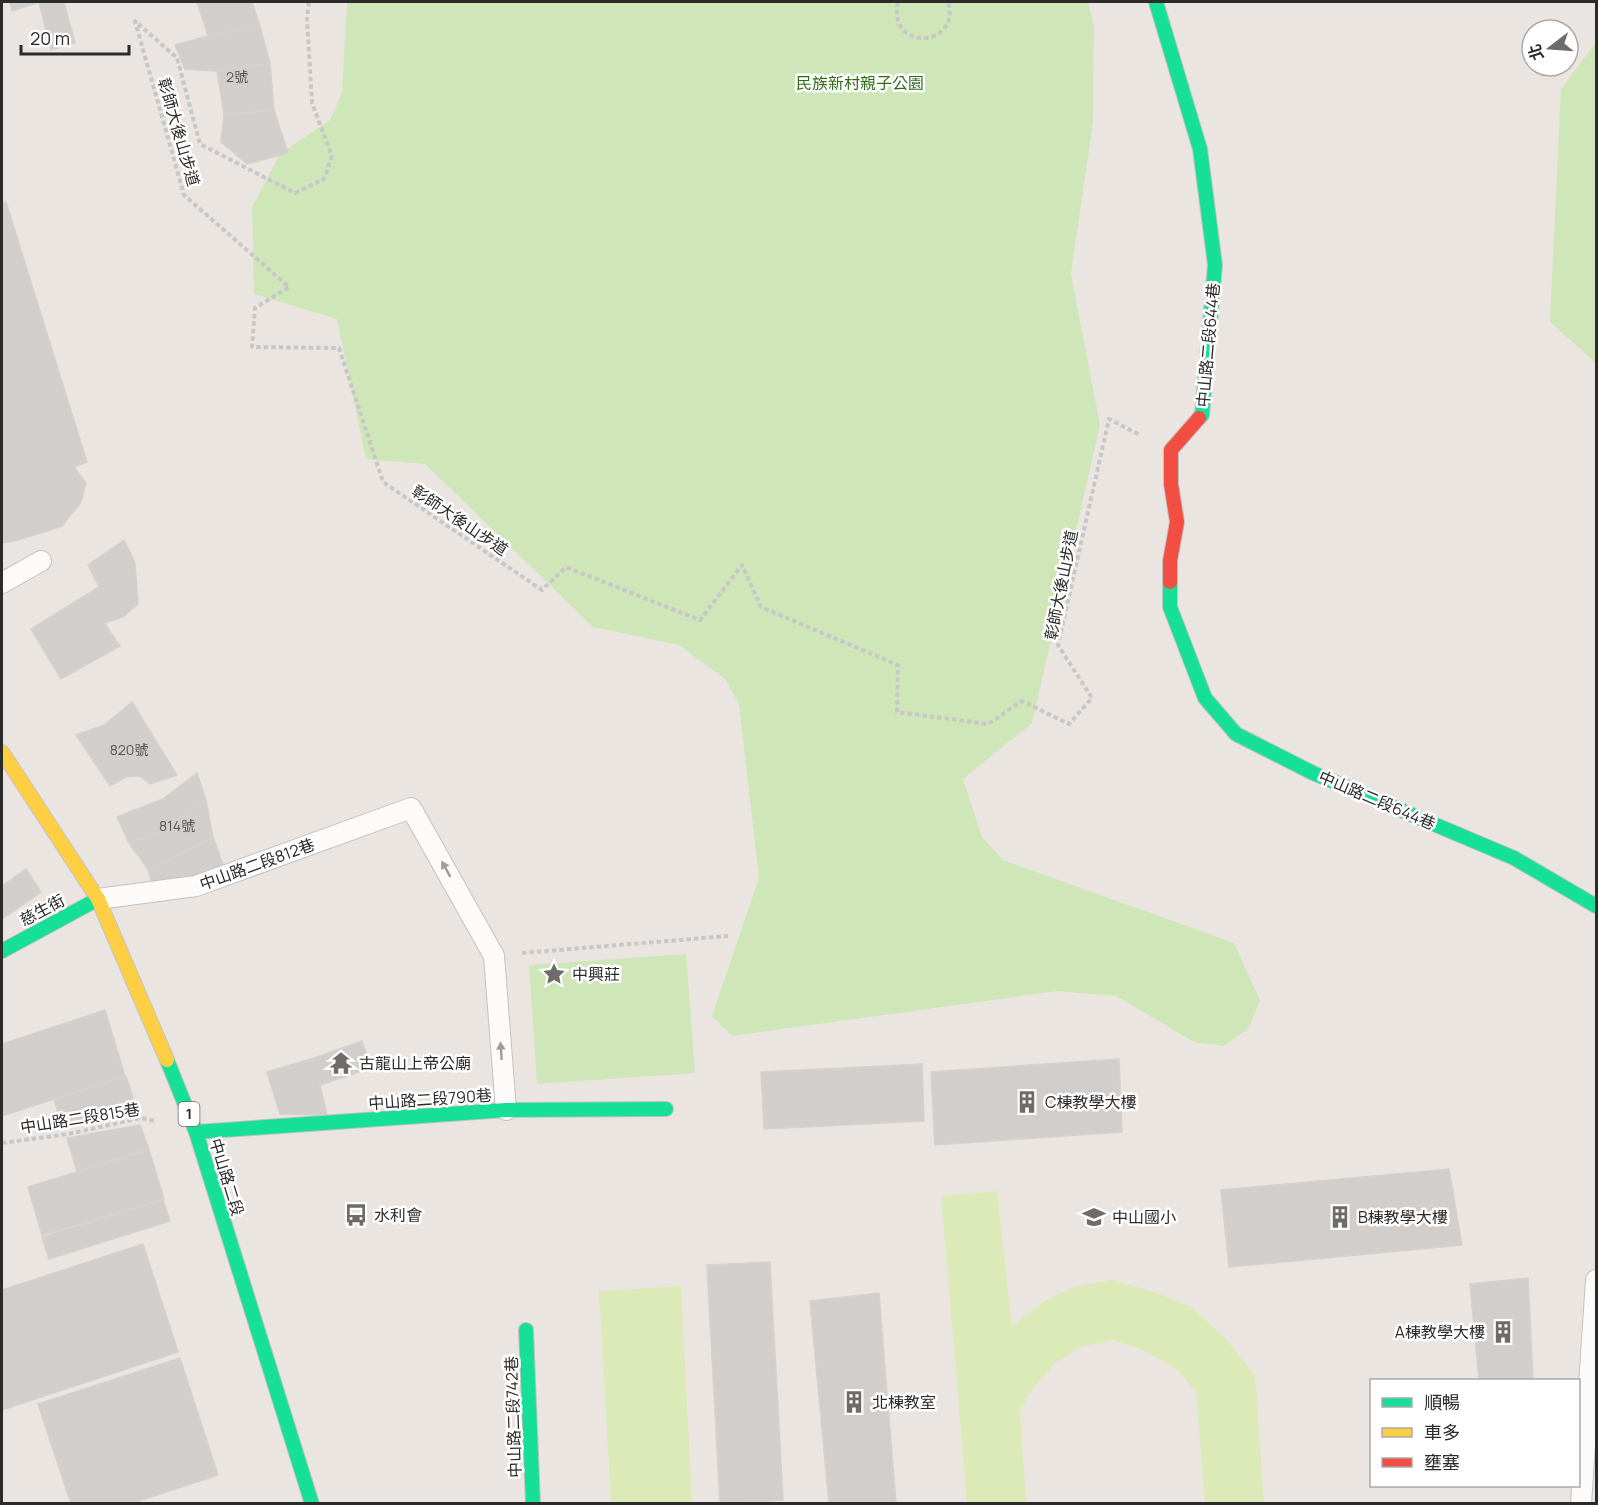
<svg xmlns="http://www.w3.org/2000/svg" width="1598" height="1505" font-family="Manrope,'Noto Sans TC',sans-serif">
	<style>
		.green { fill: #cfe6b8 }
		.pitch { fill: #dbeab6 }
		.building { fill: #d1cecb; stroke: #d5d1cd; stroke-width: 1.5 }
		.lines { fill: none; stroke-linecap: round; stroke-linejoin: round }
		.lane-casing { stroke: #c3c2c3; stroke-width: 22 }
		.fast-casing { stroke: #c3c2c3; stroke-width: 16 }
		.slow-casing { stroke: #c3c2c3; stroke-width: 16 }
		.jam-casing { stroke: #c3c2c3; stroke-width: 16 }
		.path { stroke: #c8c7c7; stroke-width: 4; stroke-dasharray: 4.5 3; stroke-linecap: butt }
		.lane { stroke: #fcfbfa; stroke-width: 20 }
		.fast { stroke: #16e098; stroke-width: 14 }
		.slow { stroke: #ffcf43; stroke-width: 14 }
		.jam { stroke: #f24e42; stroke-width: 14 }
		.oneway { fill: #9e9d9d }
		.labels { text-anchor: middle; stroke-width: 5; stroke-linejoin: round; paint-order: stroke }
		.number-label { font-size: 14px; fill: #555454 }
		.shield { fill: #fff; stroke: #6b6b6b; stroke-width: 1.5 }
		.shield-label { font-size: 15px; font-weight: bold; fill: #2b2b2b }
		.park-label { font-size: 16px; fill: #306d17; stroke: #fff }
		.street-label { font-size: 16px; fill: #2b2b2b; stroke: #fff }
		.poi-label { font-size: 16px; fill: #2b2b2b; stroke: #fff; text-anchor: start }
	</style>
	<rect width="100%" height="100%" fill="#eae5e1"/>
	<g class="green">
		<path d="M 347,2 L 1088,2 L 1094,27 L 1093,122 L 1071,274 L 1100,425 L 1032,723 L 963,779 L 982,837 L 1003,860 L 1234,943 L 1260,1000 L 1249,1028 L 1224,1046 L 1194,1042 L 1116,996 L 1057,991 L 732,1036 L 712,1016 L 759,878 L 739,704 L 725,679 L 679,645 L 593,627 L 425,464 L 366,459 L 337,319 L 254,294 L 252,207 L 280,154 L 330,120 L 342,93 Z"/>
		<path d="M 1596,42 L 1596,363 L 1550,322 L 1561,89 Z"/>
		<path d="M 686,954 L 695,1073 L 537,1084 L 529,965 Z"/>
	</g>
	<g class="pitch">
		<path d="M 997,1191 L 1012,1326 L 1043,1302 L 1073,1287 L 1112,1280 L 1154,1292 L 1191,1307 L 1224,1337 L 1255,1375 L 1264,1503 L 1205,1503 L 1196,1392 L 1180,1372 L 1162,1360 L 1141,1349 L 1113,1340 L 1081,1347 L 1054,1364 L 1035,1386 L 1020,1409 L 1026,1503 L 967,1503 L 941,1196 Z"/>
		<path d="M 681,1286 L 692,1503 L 611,1503 L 599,1291 Z"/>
	</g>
	<g class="building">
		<path d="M 10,2 L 40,2 L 12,11 Z"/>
		<path d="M 39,2 L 64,2 L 75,43 L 51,50 Z"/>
		<path d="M 197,2 L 252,2 L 260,26 L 208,36 Z"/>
		<path d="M 260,26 L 270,63 L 217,71 L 185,69 L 175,45 L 208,36 Z"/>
		<path d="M 270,63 L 274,110 L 224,115 L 217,71 Z"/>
		<path d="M 274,110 L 288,153 L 247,164 L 221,142 L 224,115 Z"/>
		<path d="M 6,202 L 87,462 L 74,467 L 86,483 L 81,502 L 62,526 L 18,540 L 2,543 L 2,203 Z"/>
		<path d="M 124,540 L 135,563 L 138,604 L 123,617 L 104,623 L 120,646 L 61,679 L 31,629 L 99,587 L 88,565 Z"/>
		<path d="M 132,702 L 177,775 L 150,784 L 140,776 L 126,777 L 110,786 L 76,735 L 104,725 Z"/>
		<path d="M 197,773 L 206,800 L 161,833 L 129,843 L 117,817 L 163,799 Z"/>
		<path d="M 206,800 L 213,837 L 149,871 L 129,843 L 161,833 Z"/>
		<path d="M 213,837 L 224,867 L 152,889 L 149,871 Z"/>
		<path d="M 26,869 L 41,892 L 2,919 L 2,886 Z"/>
		<path d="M 105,1010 L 125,1076 L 2,1116 L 2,1044 Z"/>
		<path d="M 362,1041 L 371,1068 L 320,1085 L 311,1059 Z"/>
		<path d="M 311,1059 L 320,1085 L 327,1115 L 280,1114 L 267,1072 Z"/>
		<path d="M 1119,1059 L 1122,1132 L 935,1145 L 931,1072 Z"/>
		<path d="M 922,1064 L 924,1121 L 764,1129 L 761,1072 Z"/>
		<path d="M 126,1076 L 137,1110 L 63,1128 L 54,1100 Z"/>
		<path d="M 140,1125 L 149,1149 L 77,1172 L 67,1138 Z"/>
		<path d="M 149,1150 L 164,1199 L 42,1235 L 28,1187 Z"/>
		<path d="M 1449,1169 L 1462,1245 L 1229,1267 L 1221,1190 Z"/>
		<path d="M 163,1200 L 170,1221 L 49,1259 L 42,1237 Z"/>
		<path d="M 143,1244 L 178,1352 L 2,1410 L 2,1290 Z"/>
		<path d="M 770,1262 L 783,1500 L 720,1504 L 707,1265 Z"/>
		<path d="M 1528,1278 L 1533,1380 L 1479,1380 L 1470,1284 Z"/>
		<path d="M 879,1293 L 896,1504 L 829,1504 L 810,1301 Z"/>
		<path d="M 180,1358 L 218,1475 L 130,1504 L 71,1504 L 38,1404 Z"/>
	</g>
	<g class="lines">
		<g class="lane-casing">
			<g id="lane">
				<path d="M 2,583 L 41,561"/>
				<path d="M 98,899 L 196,886 L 411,808 L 494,956 L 506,1110"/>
				<path d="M 1581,1504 L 1596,1280"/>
			</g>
		</g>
		<g class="fast-casing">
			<g id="fast">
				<path d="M 1156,2 L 1200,149 L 1215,265 L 1202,415 L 1199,418"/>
				<path d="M 1170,582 L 1170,607 L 1205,698 L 1236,734 L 1313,773 L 1514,858 L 1596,906"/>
				<path d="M 2,951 L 98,899"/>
				<path d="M 167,1060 L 196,1132 L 312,1504"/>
				<path d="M 196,1132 L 506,1110 L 666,1109"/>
				<path d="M 526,1330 L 533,1504"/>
			</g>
		</g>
		<g class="slow-casing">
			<path id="slow" d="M 2,752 L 98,899 L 167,1060"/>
		</g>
		<g class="jam-casing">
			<path id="jam" d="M 1170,582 L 1170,561 L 1177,522 L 1171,484 L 1171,450 L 1199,418"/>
		</g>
		<g class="path">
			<path d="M 309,2 L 307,19 L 312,103 L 332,156 L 324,179 L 295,193 L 200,144 L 177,58 L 135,21 L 184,195 L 289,287 L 255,308 L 252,347 L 339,348 L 383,482 L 542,590 L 566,567 L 700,620 L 742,565 L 761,607 L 898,665 L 897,712 L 988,724 L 1022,701 L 1069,724 L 1092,698 L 1058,645 L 1109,419 L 1140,435"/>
			<path d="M 898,2 C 887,53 962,47 948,2"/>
			<path d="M 522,953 L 728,936"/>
			<path d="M 2,1143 L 68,1134 L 141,1118 L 155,1121"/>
		</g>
		<use href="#lane" class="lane"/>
		<use href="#fast" class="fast"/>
		<use href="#slow" class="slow"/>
		<use href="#jam" class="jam"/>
	</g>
	<defs><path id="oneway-solid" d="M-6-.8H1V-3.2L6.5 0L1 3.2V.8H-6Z" transform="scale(1.5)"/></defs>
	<g class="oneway">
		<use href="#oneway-solid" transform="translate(446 869) rotate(-119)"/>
		<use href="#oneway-solid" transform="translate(501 1051) rotate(-94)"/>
	</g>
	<defs>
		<g id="sight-bare" transform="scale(1.8)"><path d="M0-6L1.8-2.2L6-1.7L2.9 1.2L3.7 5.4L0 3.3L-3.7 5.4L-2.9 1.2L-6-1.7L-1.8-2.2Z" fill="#6e6c6b" stroke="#fff" stroke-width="2.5" paint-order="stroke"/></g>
		<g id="temple-bare" transform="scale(1.8)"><path d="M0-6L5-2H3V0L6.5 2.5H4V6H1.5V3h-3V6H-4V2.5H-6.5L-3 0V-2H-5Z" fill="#6e6c6b" stroke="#fff" stroke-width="2.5" paint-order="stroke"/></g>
		<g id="building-bare" transform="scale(1.8)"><path d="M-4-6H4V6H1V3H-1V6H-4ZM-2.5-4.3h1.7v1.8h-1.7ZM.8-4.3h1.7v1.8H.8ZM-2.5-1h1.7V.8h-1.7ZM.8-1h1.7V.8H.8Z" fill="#6e6c6b" stroke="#fff" stroke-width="2.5" paint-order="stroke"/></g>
		<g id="bus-bare" transform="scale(1.8)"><path d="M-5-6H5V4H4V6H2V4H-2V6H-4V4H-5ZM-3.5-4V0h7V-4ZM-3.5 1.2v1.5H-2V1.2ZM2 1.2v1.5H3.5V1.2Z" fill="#6e6c6b" stroke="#fff" stroke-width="2.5" paint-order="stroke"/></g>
		<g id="school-bare" transform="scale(1.8)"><path d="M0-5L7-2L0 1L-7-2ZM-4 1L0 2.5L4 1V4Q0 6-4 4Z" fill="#6e6c6b" stroke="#fff" stroke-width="2.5" paint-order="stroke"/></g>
	</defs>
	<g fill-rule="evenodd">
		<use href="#sight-bare" x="554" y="974"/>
		<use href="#temple-bare" x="341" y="1063"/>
		<use href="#building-bare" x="1027" y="1102"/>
		<use href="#bus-bare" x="356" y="1215"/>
		<use href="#school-bare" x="1094" y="1217"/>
		<use href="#building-bare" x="1340" y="1217"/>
		<use href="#building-bare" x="1503" y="1332"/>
		<use href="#building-bare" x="854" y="1402"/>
	</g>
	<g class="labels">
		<g class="number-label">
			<text x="237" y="82">2號</text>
			<text x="129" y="755">820號</text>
			<text x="177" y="831">814號</text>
		</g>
		<rect class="shield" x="178.5" y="1102" width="21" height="24" rx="4.5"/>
		<g class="shield-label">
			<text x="189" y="1119">1</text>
		</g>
		<g class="park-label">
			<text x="860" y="89">民族新村親子公園</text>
		</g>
		<g class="street-label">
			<text transform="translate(179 132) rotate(74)" y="6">彰師大後山步道</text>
			<text transform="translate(1208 345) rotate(-85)" y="6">中山路二段644巷</text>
			<text transform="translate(460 520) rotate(34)" y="6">彰師大後山步道</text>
			<text transform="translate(1061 585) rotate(-79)" y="6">彰師大後山步道</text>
			<text transform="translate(1377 800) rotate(23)" y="6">中山路二段644巷</text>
			<text transform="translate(257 864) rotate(-20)" y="6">中山路二段812巷</text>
			<text transform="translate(42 910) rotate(-28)" y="6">慈生街</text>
			<text transform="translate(430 1099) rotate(-4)" y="6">中山路二段790巷</text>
			<text transform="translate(80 1118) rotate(-9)" y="6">中山路二段815巷</text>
			<text transform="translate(227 1177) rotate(73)" y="6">中山路二段</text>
			<text transform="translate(513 1417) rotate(-92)" y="6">中山路二段742巷</text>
		</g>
		<g class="poi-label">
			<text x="572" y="980">中興莊</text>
			<text x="359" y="1069">古龍山上帝公廟</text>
			<text x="1045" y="1108">C棟教學大樓</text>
			<text x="374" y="1221">水利會</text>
			<text x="1112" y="1223">中山國小</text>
			<text x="1358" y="1223">B棟教學大樓</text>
			<text x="1485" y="1338" text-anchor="end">A棟教學大樓</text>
			<text x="872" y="1408">北棟教室</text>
		</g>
	</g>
	<rect width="1598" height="1505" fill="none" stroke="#2b2b2b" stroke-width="6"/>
	<rect x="1370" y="1379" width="210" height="108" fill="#ffffff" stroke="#aaaaaa" stroke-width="1.5"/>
	<rect x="1382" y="1398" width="30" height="9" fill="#16e098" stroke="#aaaaaa" stroke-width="1.5"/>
	<text x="1424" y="1409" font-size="18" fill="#2b2b2b">順暢</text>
	<rect x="1382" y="1428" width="30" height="9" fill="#ffcf43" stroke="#aaaaaa" stroke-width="1.5"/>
	<text x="1424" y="1439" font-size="18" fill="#2b2b2b">車多</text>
	<rect x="1382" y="1458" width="30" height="9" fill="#f24e42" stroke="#aaaaaa" stroke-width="1.5"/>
	<text x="1424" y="1469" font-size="18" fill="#2b2b2b">壅塞</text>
	<g transform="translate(1550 48) rotate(253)"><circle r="28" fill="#ffffff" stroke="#aaaaaa" stroke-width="1.5"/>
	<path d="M0-4.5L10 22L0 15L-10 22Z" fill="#6e6c6b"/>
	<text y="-9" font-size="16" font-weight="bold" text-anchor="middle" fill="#2b2b2b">北</text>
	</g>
	<path d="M21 45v9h108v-9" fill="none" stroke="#2b2b2b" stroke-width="3"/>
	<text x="30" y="45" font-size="18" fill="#2b2b2b" stroke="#ffffff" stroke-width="4.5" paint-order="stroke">20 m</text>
</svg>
